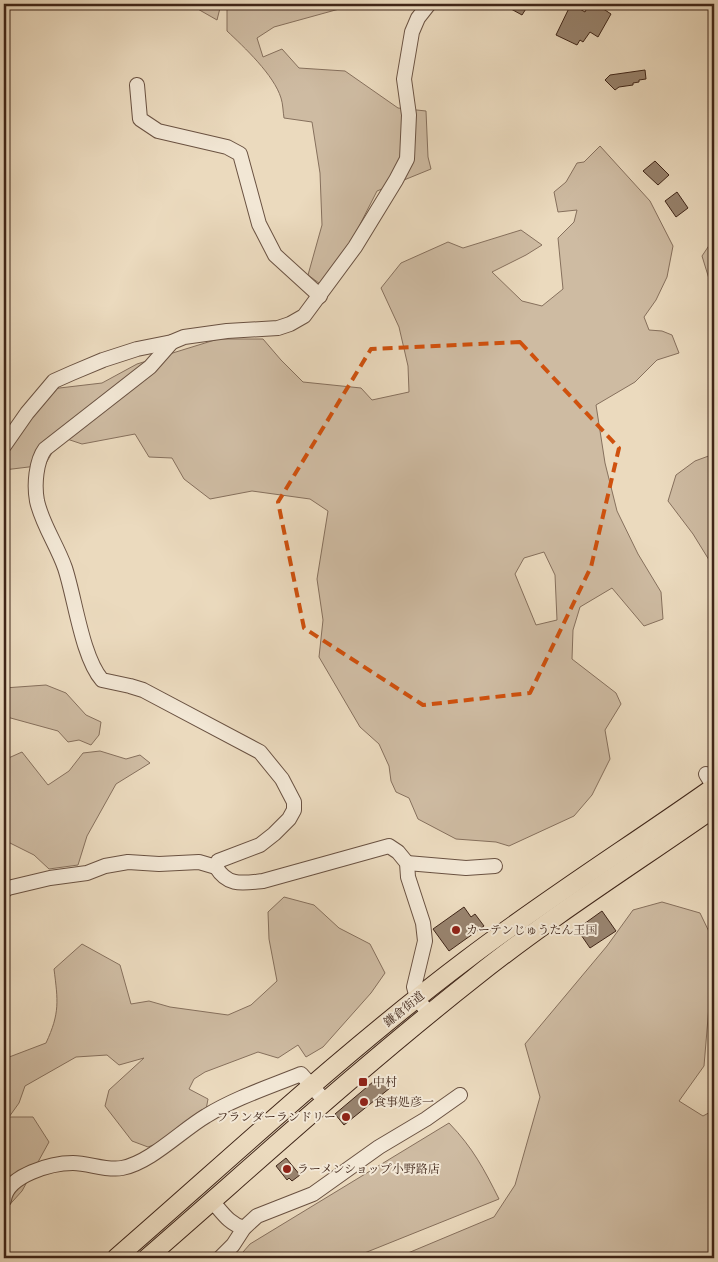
<svg xmlns="http://www.w3.org/2000/svg" width="718" height="1262" font-family="'Libre Caslon Text','Noto Serif JP',serif">
	<style>
		.green { fill: #cebba2; stroke: #86705d; fill-rule: evenodd }
		.building { fill: #98836e; stroke: #3f2518 }
		.lines { fill: none; stroke-linecap: round; stroke-linejoin: round }
		.minor-casing { stroke: #6a5242; stroke-width: 16 }
		.major-casing { stroke: #3f2518; stroke-width: 20 }
		.minor { stroke: #f2e7d5; stroke-width: 14 }
		.major { stroke: #ebdabe; stroke-width: 18 }
		.marked { fill: none; stroke: #cf510e; stroke-width: 4; stroke-dasharray: 10 6; stroke-linejoin: round }
		.poi-dot { fill: #8f2418; stroke: #f2e7d5; stroke-width: 2 }
		.labels { text-anchor: middle; stroke-width: 4; stroke-linejoin: round; paint-order: stroke }
		.poi-label { font-size: 12px; fill: #3f2518; stroke: #f2e7d5; text-anchor: start }
		.street-label { font-size: 12px; fill: #3f2518; stroke: #f2e7d5 }
	</style>
	<rect width="100%" height="100%" fill="#ebdabe"/>
	<filter id="stains"><feTurbulence type="fractalNoise" baseFrequency=".004" numOctaves="4"/><feColorMatrix values="0 0 0 0 .2 0 0 0 0 .09 0 0 0 0 .02 0 0 0 .5 -.17"/></filter>
	<radialGradient id="worn" r=".72"><stop offset=".6" stop-color="#630" stop-opacity="0"/><stop offset="1" stop-color="#630" stop-opacity=".3"/></radialGradient>
	<g class="green">
		<path d="M 189,4 L 221,4 L 217,20 Z"/>
		<path d="M 227,4 L 351,4 L 350,6 L 274,27 L 257,38 L 263,57 L 282,49 L 299,68 L 345,71 L 398,108 L 426,111 L 428,157 L 431,169 L 377,191 L 351,242 L 323,286 L 308,275 L 322,225 L 320,173 L 312,122 L 284,118 C 283,112 283,104 281,98 C 274,75 244,47 227,31 Z"/>
		<path d="M 600,146 L 650,201 L 673,246 L 667,277 L 656,300 L 644,317 L 649,330 L 662,331 L 672,335 L 679,353 L 657,360 L 635,382 L 596,405 L 605,463 L 617,511 L 638,554 L 661,592 L 663,619 L 644,626 L 612,588 L 580,607 L 573,630 L 572,659 L 616,693 L 621,704 L 605,730 L 610,759 L 592,795 L 574,816 L 509,846 L 496,842 L 456,839 L 418,819 L 409,798 L 396,792 L 391,781 L 389,766 L 379,744 L 360,727 L 319,657 L 323,620 L 317,579 L 328,511 L 310,499 L 252,491 L 210,499 L 184,479 L 172,458 L 149,457 L 135,434 L 82,444 L 61,437 L 45,465 L 4,470 L 4,440 L 51,389 L 102,383 L 137,364 L 218,339 L 263,339 L 281,360 L 303,382 L 361,388 L 372,400 L 409,392 L 408,366 L 399,327 L 381,288 L 401,263 L 448,242 L 463,248 L 521,230 L 542,245 L 526,255 L 492,272 L 522,301 L 542,306 L 563,289 L 558,238 L 574,222 L 577,210 L 558,212 L 554,192 L 566,182 L 577,163 L 584,162 ZM 544,552 L 555,575 L 557,620 L 536,625 L 515,574 L 524,558 Z"/>
		<path d="M 714,238 L 714,295 L 702,256 Z"/>
		<path d="M 714,454 L 714,568 L 693,534 L 668,501 L 676,475 L 695,461 Z"/>
		<path d="M 46,685 L 66,693 L 86,715 L 101,722 L 99,735 L 91,745 L 79,740 L 68,742 L 58,731 L 7,717 L 4,717 L 4,688 Z"/>
		<path d="M 100,751 L 126,759 L 140,755 L 150,763 L 116,784 L 87,836 L 78,865 L 49,869 L 34,855 L 4,840 L 4,760 L 22,752 L 48,785 L 69,771 L 83,753 Z"/>
		<path d="M 284,897 L 314,905 L 339,928 L 370,944 L 385,973 L 371,993 L 323,1047 L 306,1057 L 298,1045 L 278,1058 L 258,1052 L 205,1072 L 194,1079 L 189,1089 L 208,1099 L 203,1126 L 148,1147 L 132,1141 L 105,1106 L 109,1090 L 144,1058 L 119,1065 L 107,1055 L 76,1057 L 25,1086 L 19,1103 L 9,1117 L 33,1117 L 49,1142 L 22,1191 L 4,1211 L 4,1059 L 46,1043 C 60,1013 58,1001 54,969 L 82,944 L 120,965 L 131,1004 L 149,1001 L 170,1007 L 228,1015 L 251,1005 L 277,981 L 269,939 L 268,912 Z"/>
		<path d="M 662,902 L 700,913 L 714,942 L 714,986 L 710,994 L 704,1066 L 679,1101 L 703,1116 L 714,1110 L 714,1258 L 396,1258 L 494,1217 L 515,1185 L 540,1097 L 525,1044 L 607,946 L 633,910 Z"/>
		<path d="M 449,1123 C 473,1148 484,1169 499,1199 L 352,1258 L 244,1258 L 243,1252 L 250,1244 Z"/>
	</g>
	<g class="building">
		<path d="M 502,4 L 529,4 L 522,15 Z"/>
		<path d="M 571,4 L 585,12 L 588,6 L 590,7 L 591,6 L 597,9 L 599,6 L 611,14 L 598,37 L 590,32 L 583,42 L 580,40 L 577,45 L 556,35 Z"/>
		<path d="M 645,70 L 646,79 L 639,80 L 639,82 L 633,83 L 633,85 L 619,87 L 615,90 L 605,80 L 610,75 Z"/>
		<path d="M 655,161 L 669,175 L 658,185 L 643,171 Z"/>
		<path d="M 677,192 L 688,208 L 676,217 L 665,201 Z"/>
		<path d="M 464,907 L 471,917 L 475,914 L 484,926 L 449,951 L 433,929 Z"/>
		<path d="M 602,911 L 616,931 L 590,948 L 577,929 Z"/>
		<path d="M 380,1076 L 390,1088 L 344,1125 L 335,1114 Z"/>
		<path d="M 286,1158 L 300,1175 L 292,1181 L 289,1178 L 287,1180 L 276,1166 Z"/>
	</g>
	<g class="lines">
		<g class="minor-casing">
			<g id="minor">
				<path d="M 137,85 L 140,119 L 158,131 L 227,147 L 240,154 L 259,224 L 275,255 L 320,296"/>
				<path d="M 172,342 L 150,367 L 45,449 C 36,461 34,485 37,501 C 42,524 57,545 65,568 C 75,598 82,657 102,680 L 130,686 L 143,690 L 260,752 L 282,779 L 294,802 L 294,810 L 289,819 L 274,834 L 260,845 L 218,861 L 216,867 C 228,887 243,883 263,881 L 389,846 L 398,852 L 407,863 L 408,877 L 423,923 L 425,941 L 414,987 L 417,998 L 429,1014"/>
				<path d="M 4,446 L 27,413 L 54,381 L 72,373 L 103,360 L 137,349 L 172,342 L 184,337 L 227,331 L 278,328 L 290,324 L 304,316 L 355,247 L 396,180 L 407,159 L 409,115 L 404,79 L 412,32 L 418,18 L 429,4"/>
				<path d="M 706,774 L 714,787"/>
				<path d="M 407,863 L 466,868 L 495,866"/>
				<path d="M 4,891 L 8,888 L 50,878 L 87,873 L 105,866 L 128,862 L 159,864 L 199,862 L 216,867"/>
				<path d="M 4,1200 C 7,1175 52,1163 73,1163 C 89,1163 106,1171 122,1168 C 150,1163 182,1130 206,1116 C 235,1098 269,1087 301,1074 L 325,1101"/>
				<path d="M 212,1201 C 222,1212 229,1224 244,1228"/>
				<path d="M 220,1258 L 233,1245 L 244,1228 L 257,1216 L 313,1194 L 379,1147 L 426,1119 L 460,1095"/>
			</g>
		</g>
		<g class="major-casing">
			<g id="major">
				<path d="M 116,1258 C 231,1158 344,1052 466,960 C 546,899 632,845 714,787"/>
				<path d="M 147,1258 C 255,1164 361,1067 474,978 C 550,917 634,864 714,808"/>
			</g>
		</g>
		<use href="#minor" class="minor"/>
		<use href="#major" class="major"/>
	</g>
	<path class="marked" d="M 520,342 L 619,448 L 591,567 L 530,693 L 423,705 L 304,628 L 278,502 L 371,349 Z"/>
	<g class="poi-dot">
		<circle cx="456" cy="930" r="5"/>
		<rect x="358" y="1077" width="10" height="10" rx="2.5"/>
		<circle cx="364" cy="1102" r="5"/>
		<circle cx="346" cy="1117" r="5"/>
		<circle cx="287" cy="1169" r="5"/>
	</g>
	<g class="labels">
		<g class="poi-label">
			<text x="466" y="934">カーテンじゅうたん王国</text>
			<text x="373" y="1086">中村</text>
			<text x="374" y="1106">食事処彦一</text>
			<text x="336" y="1121" text-anchor="end">フランダーランドリー</text>
			<text x="297" y="1173">ラーメンショップ小野路店</text>
		</g>
		<g class="street-label">
			<text transform="translate(404 1009) rotate(-39)" y="4">鎌倉街道</text>
		</g>
	</g>
	<rect width="718" height="1262" fill="none" stroke="#ebdabe" stroke-width="20"/>
	<rect x="5" y="5" width="708" height="1252" fill="none" stroke="#3f2518" stroke-width="2.5"/>
	<rect x="10" y="10" width="698" height="1242" fill="none" stroke="#3f2518"/>
	<rect width="100%" height="100%" filter="url(#stains)"/>
	<rect width="100%" height="100%" fill="url(#worn)"/>
</svg>
